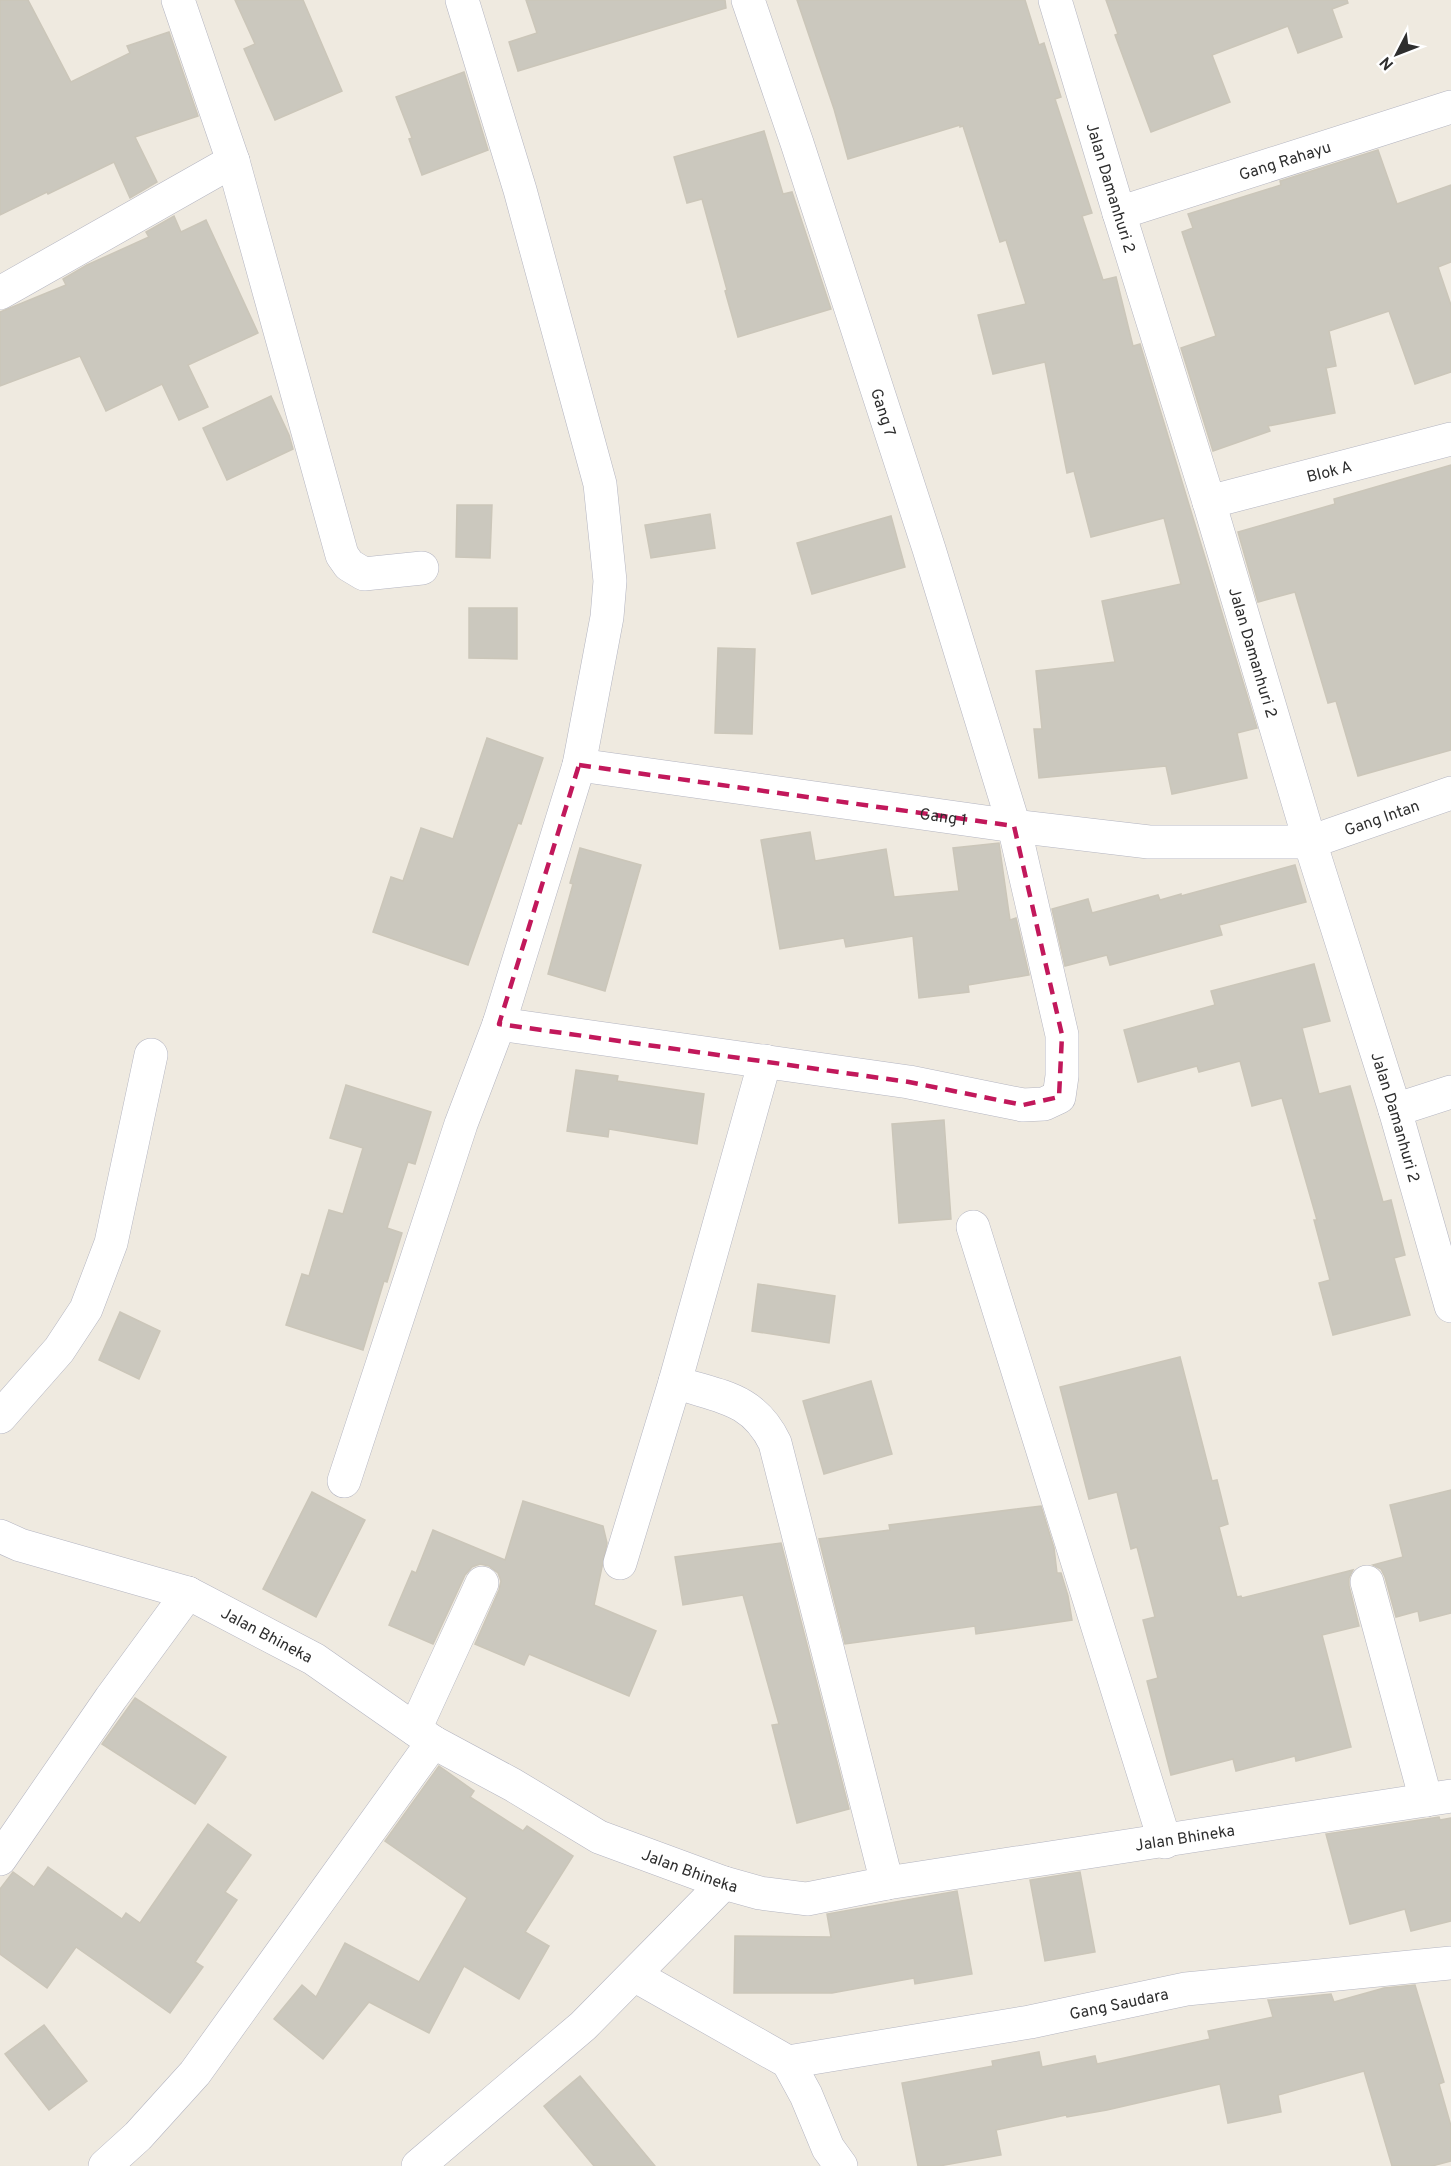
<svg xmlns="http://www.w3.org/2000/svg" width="1451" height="2166" font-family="Overpass,sans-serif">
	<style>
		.building { fill: #cbc8be; stroke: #cbc6b9; stroke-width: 1.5 }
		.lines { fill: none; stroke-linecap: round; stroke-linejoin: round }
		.street-casing { stroke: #b4b5c1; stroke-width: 34 }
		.street { stroke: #fff; stroke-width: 33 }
		.marked { fill: none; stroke: #c2185b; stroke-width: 4.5; stroke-dasharray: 12 8; stroke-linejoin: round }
		.labels { text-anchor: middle; stroke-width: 6; stroke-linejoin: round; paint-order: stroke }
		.street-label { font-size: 16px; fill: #2e2e2e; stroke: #fff }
	</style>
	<rect width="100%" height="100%" fill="#efeae0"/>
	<g class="building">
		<path d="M 0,0 L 28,0 L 71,82 L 130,53 L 127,46 L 169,32 L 198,116 L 135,137 L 157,182 L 130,198 L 114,162 L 48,194 L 47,192 L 0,215 Z"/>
		<path d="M 235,0 L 303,0 L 342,91 L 275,120 L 244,49 L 255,44 Z"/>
		<path d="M 526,0 L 725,0 L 726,8 L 518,71 L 509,42 L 537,33 Z"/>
		<path d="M 797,0 L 1025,0 L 1039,45 L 1044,43 L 1061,97 L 1055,99 L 1092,213 L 1082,216 L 1103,280 L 1116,277 L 1133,346 L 1140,344 L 1257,728 L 1237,733 L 1247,778 L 1172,794 L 1166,766 L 1039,778 L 1034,729 L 1042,729 L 1036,671 L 1115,662 L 1102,601 L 1181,584 L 1164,518 L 1091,537 L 1074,471 L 1067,473 L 1045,362 L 993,374 L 978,315 L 1026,304 L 1006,240 L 1000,242 L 963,126 L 960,127 L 960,125 L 848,159 L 834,109 Z"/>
		<path d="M 1106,0 L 1347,0 L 1348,3 L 1332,9 L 1342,37 L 1298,53 L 1288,26 L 1212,55 L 1230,102 L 1151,132 L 1115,35 L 1118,34 Z"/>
		<path d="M 464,72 L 488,150 L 422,175 L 409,139 L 412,138 L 396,97 Z"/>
		<path d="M 764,131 L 783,194 L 792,192 L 831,309 L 738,337 L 725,291 L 727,290 L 702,199 L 687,203 L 674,157 Z"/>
		<path d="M 1378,150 L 1397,204 L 1451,185 L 1451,262 L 1438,267 L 1451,305 L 1451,372 L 1415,384 L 1389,311 L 1329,331 L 1336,366 L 1326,368 L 1335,413 L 1268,426 L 1270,431 L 1213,451 L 1181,348 L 1216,336 L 1182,232 L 1193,228 L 1188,214 L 1281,185 L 1280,181 Z"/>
		<path d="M 174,216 L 181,232 L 206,220 L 258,333 L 188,365 L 208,407 L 179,420 L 162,384 L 106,411 L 80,356 L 0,386 L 0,312 L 66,285 L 63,279 L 87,265 L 149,237 L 146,232 Z"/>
		<path d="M 271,396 L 289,435 L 293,449 L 227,480 L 203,428 Z"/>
		<path d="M 1451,465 L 1451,750 L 1358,776 L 1336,701 L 1328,703 L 1295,592 L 1258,602 L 1238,532 L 1335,504 L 1334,499 Z"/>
		<path d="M 457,505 L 492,505 L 490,558 L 456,557 Z"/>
		<path d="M 710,514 L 715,548 L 651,558 L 645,525 Z"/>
		<path d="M 891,516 L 905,567 L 812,594 L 797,543 Z"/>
		<path d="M 469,608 L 517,608 L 517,659 L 469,658 Z"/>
		<path d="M 718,648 L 755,649 L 752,734 L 715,733 Z"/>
		<path d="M 487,738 L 543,758 L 521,824 L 518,823 L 468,965 L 373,932 L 391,877 L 403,881 L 421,828 L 453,839 Z"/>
		<path d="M 810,832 L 815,861 L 886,849 L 894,897 L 959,891 L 953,848 L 999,843 L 1010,920 L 1016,918 L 1029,975 L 968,985 L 969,992 L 919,998 L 913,936 L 846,947 L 844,938 L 780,949 L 761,840 Z"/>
		<path d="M 580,848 L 641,865 L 605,991 L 548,974 L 573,884 L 570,883 Z"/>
		<path d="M 1295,865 L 1306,902 L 1219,925 L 1222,935 L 1110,965 L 1107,955 L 1065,966 L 1052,909 L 1088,899 L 1092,913 L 1158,895 L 1160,900 L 1181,894 L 1181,896 Z"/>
		<path d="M 1314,964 L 1330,1021 L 1302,1028 L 1319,1094 L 1350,1086 L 1383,1202 L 1391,1200 L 1405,1255 L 1394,1258 L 1410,1315 L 1333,1335 L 1319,1283 L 1330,1280 L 1314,1220 L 1317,1220 L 1282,1098 L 1252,1106 L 1240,1061 L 1199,1072 L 1197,1066 L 1138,1082 L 1124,1030 L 1215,1005 L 1211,991 Z"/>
		<path d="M 576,1070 L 618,1076 L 617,1081 L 704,1094 L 697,1144 L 609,1129 L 608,1137 L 567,1131 Z"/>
		<path d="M 346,1085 L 431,1112 L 415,1164 L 408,1162 L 387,1228 L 402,1233 L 387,1282 L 384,1281 L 363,1350 L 286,1325 L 302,1274 L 309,1276 L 329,1210 L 343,1214 L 363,1148 L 330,1138 Z"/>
		<path d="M 944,1120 L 951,1219 L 899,1223 L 892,1124 Z"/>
		<path d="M 758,1284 L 835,1296 L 829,1343 L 752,1331 Z"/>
		<path d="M 120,1312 L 160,1331 L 139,1379 L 99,1360 Z"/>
		<path d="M 1180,1357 L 1212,1481 L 1217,1480 L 1228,1524 L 1219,1527 L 1237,1597 L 1241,1596 L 1242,1598 L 1353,1570 L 1349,1578 L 1349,1586 L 1359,1626 L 1322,1635 L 1351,1747 L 1296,1761 L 1295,1756 L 1236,1771 L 1233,1759 L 1171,1775 L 1147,1681 L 1158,1678 L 1143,1620 L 1155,1617 L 1137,1547 L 1131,1549 L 1117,1492 L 1089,1499 L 1060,1387 Z"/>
		<path d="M 871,1381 L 892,1454 L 824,1474 L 803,1401 Z"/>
		<path d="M 1451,1490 L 1451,1613 L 1420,1621 L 1418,1611 L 1396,1617 L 1385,1577 L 1381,1569 L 1373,1565 L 1403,1557 L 1390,1505 Z"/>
		<path d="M 312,1492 L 365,1520 L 316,1617 L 263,1589 Z"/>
		<path d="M 523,1501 L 603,1526 L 607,1543 L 594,1605 L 656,1631 L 629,1696 L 529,1654 L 524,1665 L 475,1644 L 499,1590 L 501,1581 L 498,1573 L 489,1566 L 480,1564 L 472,1567 L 465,1575 L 433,1644 L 389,1625 L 412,1571 L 416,1573 L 433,1530 L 505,1560 Z"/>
		<path d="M 1041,1506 L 1054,1548 L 1057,1573 L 1061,1573 L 1068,1596 L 1072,1620 L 976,1634 L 975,1626 L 845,1644 L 819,1539 L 890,1530 L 889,1525 Z"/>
		<path d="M 781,1543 L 849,1809 L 797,1823 L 772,1725 L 779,1724 L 743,1595 L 683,1605 L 675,1557 Z"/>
		<path d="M 135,1698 L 226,1757 L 195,1804 L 102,1744 Z"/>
		<path d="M 439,1766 L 474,1791 L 470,1797 L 523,1831 L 527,1826 L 573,1856 L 525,1932 L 549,1946 L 519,1999 L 464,1966 L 429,2033 L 369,2002 L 323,2059 L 274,2019 L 302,1985 L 316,1997 L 345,1943 L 419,1982 L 467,1898 L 385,1841 Z"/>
		<path d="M 1439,1817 L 1440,1820 L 1451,1818 L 1451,1921 L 1411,1931 L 1405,1909 L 1350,1924 L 1326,1834 Z"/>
		<path d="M 208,1824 L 251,1855 L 225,1892 L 237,1900 L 195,1962 L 203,1967 L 170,2013 L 76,1947 L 47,1988 L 0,1954 L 0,1889 L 13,1872 L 34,1887 L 48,1867 L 122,1919 L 126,1913 L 140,1923 Z"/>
		<path d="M 1080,1872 L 1095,1952 L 1045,1961 L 1030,1880 Z"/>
		<path d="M 957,1891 L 972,1974 L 915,1984 L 914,1978 L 832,1993 L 734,1993 L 735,1936 L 831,1937 L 827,1914 Z"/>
		<path d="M 1415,1985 L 1444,2082 L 1439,2084 L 1451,2126 L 1451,2161 L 1432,2166 L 1392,2166 L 1364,2071 L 1278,2095 L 1281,2112 L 1228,2123 L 1220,2084 L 1107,2110 L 1067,2117 L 1066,2115 L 996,2130 L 1001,2155 L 939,2166 L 918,2166 L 902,2083 L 993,2066 L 992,2061 L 1039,2052 L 1042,2067 L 1095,2056 L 1097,2064 L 1210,2039 L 1208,2031 L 1273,2017 L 1268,2000 L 1271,2000 L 1331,1994 L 1334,2002 L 1384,1988 Z"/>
		<path d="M 44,2025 L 87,2081 L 49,2110 L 5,2054 Z"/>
		<path d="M 580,2076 L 655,2166 L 594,2166 L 544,2106 Z"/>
	</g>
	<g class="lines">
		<g class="street-casing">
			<g id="street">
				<path d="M 178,0 L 233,161 L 342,555 L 349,565 L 364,574 L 422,568"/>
				<path id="s1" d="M 1055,0 L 1119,213 L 1209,502 L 1310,842 L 1395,1110 L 1451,1306"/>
				<path id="s2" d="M 1119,213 L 1451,107"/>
				<path d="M 0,293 L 233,161"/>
				<path id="s3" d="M 1209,502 L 1451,439"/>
				<path id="s4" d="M 579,765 L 1014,826 L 1149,842 L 1310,842 L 1451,793"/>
				<path d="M 499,1024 L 909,1082 L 1023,1105 L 1044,1104 L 1059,1097 L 1062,1076 L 1062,1035 L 1014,826 L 929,549 L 797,143 L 748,0"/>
				<path d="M 1395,1110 L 1451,1092"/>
				<path d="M 973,1227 L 1165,1842"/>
				<path d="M 675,1382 C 719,1397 753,1397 775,1443 L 887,1883"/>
				<path d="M 0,1417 L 59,1350 L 86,1309 L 111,1243 L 151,1055"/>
				<path d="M 344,1481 L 461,1124 L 499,1024 L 579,765 L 607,617 L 610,581 L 600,484 L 520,190 L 462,0"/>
				<path id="s5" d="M 0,1536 L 20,1545 L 188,1593 L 314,1659 L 433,1742 L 513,1785 L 599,1837 L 724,1883 L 760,1893 L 807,1899 L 887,1883 L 1451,1796"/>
				<path d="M 620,1563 L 675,1382 L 765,1061"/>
				<path d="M 1367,1582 L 1426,1800"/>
				<path d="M 415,1729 L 482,1583"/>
				<path d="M 0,1859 L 111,1698 L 188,1593"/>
				<path d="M 634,1975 L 788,2062 L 806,2095 L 828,2148 L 841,2166"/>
				<path id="s6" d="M 788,2062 L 1030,2022 L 1186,1989 L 1451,1963"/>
				<path d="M 105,2166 L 138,2136 L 195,2073 L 433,1742"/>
				<path d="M 418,2166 L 583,2026 L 724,1883"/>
			</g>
		</g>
		<use href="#street" class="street"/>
	</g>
	<path class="marked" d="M 579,765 L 1014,826 L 1062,1035 L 1059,1097 L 1023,1105 L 909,1082 L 499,1024 Z"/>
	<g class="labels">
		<g class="street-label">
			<text dy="6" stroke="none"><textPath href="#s2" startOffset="174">Gang Rahayu</textPath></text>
			<text dy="6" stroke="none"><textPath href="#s1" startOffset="196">Jalan Damanhuri 2</textPath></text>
			<text transform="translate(884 412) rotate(72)" y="6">Gang 7</text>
			<text dy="6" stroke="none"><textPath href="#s3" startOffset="124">Blok A</textPath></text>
			<text dy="6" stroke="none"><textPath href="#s1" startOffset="682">Jalan Damanhuri 2</textPath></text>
			<text dy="6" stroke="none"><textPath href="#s4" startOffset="368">Gang 1</textPath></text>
			<text dy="6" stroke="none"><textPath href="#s4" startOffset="812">Gang Intan</textPath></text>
			<text dy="6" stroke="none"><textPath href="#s1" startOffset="1168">Jalan Damanhuri 2</textPath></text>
			<text dy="6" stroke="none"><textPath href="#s5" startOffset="286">Jalan Bhineka</textPath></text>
			<text dy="6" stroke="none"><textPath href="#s5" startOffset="1276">Jalan Bhineka</textPath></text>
			<text dy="6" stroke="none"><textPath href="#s5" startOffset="772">Jalan Bhineka</textPath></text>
			<text dy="6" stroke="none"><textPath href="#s6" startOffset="336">Gang Saudara</textPath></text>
		</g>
	</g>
	<g transform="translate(1397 54) rotate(228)" stroke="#ffffff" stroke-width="4.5" paint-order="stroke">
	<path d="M0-4.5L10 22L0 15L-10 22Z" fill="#2e2e2e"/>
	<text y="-9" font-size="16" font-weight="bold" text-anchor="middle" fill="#2e2e2e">N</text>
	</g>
</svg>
